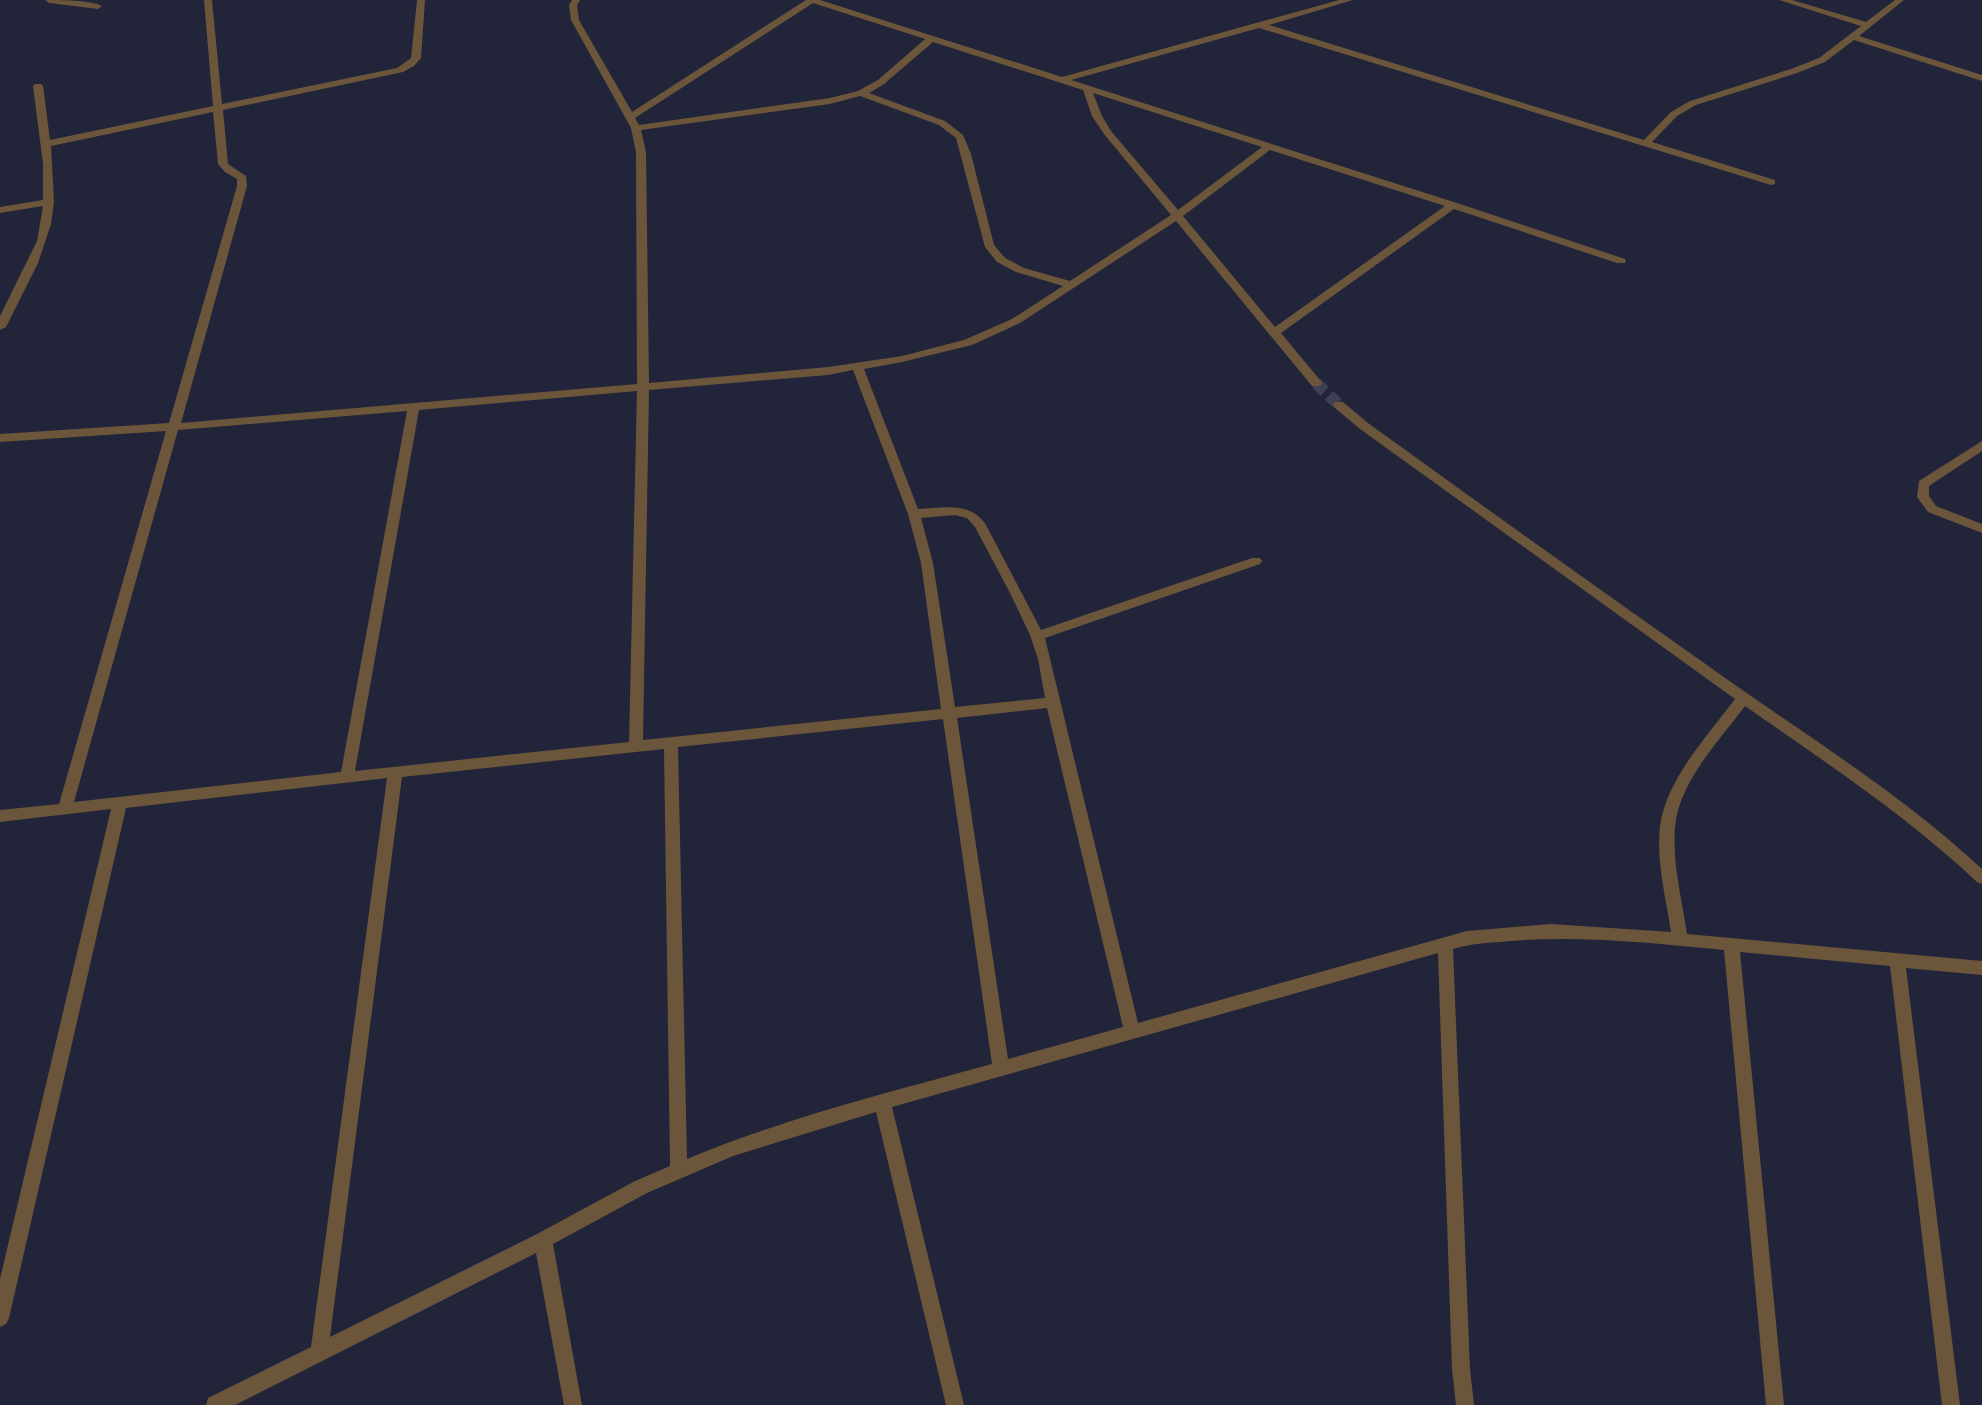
<svg xmlns="http://www.w3.org/2000/svg" width="1982" height="1405" font-family="'DejaVu Sans',sans-serif">
	<style>
		.lines { fill: none; stroke-linecap: round; stroke-linejoin: round }
		.minor-tunnel { stroke: #3e4055; stroke-width: 12; stroke-dasharray: 12 6; stroke-linecap: butt }
		.minor { fill: #6b563b; fill-rule: evenodd }
	</style>
	<rect width="100%" height="100%" fill="#22243a"/>
	<g class="lines">
		<path class="minor-tunnel" d="M 1316,383 L 1339,405"/>
		<g class="minor">
			<path d="M 45,0 C 59,0 91,0 102,6 L 98,9 L 49,3 Z"/>
			<path d="M 204,0 L 212,0 L 222,104 L 397,68 L 411,58 L 417,0 L 425,0 L 421,58 L 414,66 L 403,72 L 223,110 L 228,164 L 246,176 L 247,186 L 181,423 L 637,384 L 636,152 L 631,128 L 571,20 L 569,5 L 572,0 L 580,0 L 577,5 L 579,20 L 632,112 L 806,0 L 820,0 L 1062,77 L 1339,0 L 1353,0 L 1269,25 L 1644,140 L 1671,112 L 1690,101 L 1791,69 L 1819,58 L 1861,26 L 1779,0 L 1792,0 L 1866,22 L 1895,0 L 1904,0 L 1859,36 L 1982,75 L 1982,81 L 1854,40 L 1825,62 L 1797,73 L 1696,105 L 1677,116 L 1652,142 L 1775,180 L 1775,184 L 1771,185 L 1259,28 L 1071,80 L 1457,203 L 1625,259 L 1626,261 L 1625,263 L 1617,263 L 1454,209 L 1281,333 L 1320,380 L 1322,383 L 1320,386 L 1312,386 L 1176,221 L 1020,323 L 972,345 L 902,362 L 864,369 L 918,509 C 943,508 971,501 986,525 L 1041,630 L 1252,558 L 1260,558 L 1262,561 L 1260,564 L 1045,638 L 1138,1023 L 1467,931 L 1551,924 L 1671,932 C 1666,898 1656,861 1660,826 C 1666,780 1708,735 1735,699 L 1360,429 L 1335,408 L 1333,405 L 1335,402 L 1343,402 L 1368,423 C 1491,512 1614,600 1738,687 C 1821,745 1907,799 1982,869 L 1982,884 L 1977,882 C 1906,815 1825,762 1745,706 C 1719,741 1679,782 1675,827 C 1672,863 1682,899 1687,934 L 1982,961 L 1982,975 L 1906,968 L 1960,1405 L 1942,1405 L 1890,966 L 1740,952 L 1784,1405 L 1766,1405 L 1724,950 C 1653,943 1581,935 1510,941 C 1491,943 1472,943 1453,949 L 1470,1369 L 1474,1405 L 1456,1405 L 1452,1369 L 1438,953 L 892,1107 L 964,1405 L 946,1405 L 876,1112 L 733,1156 L 647,1193 L 553,1244 L 582,1405 L 564,1405 L 536,1253 L 235,1405 L 206,1405 L 208,1398 L 311,1347 L 387,778 L 126,808 L 9,1318 L 6,1324 L 0,1327 L 0,1279 L 111,809 L 0,822 L 0,810 L 59,804 L 166,431 L 0,442 L 0,434 L 169,423 L 237,186 L 237,179 L 225,172 L 218,164 L 213,112 L 51,146 L 54,202 L 51,224 L 38,263 L 6,327 L 0,330 L 0,316 L 37,241 L 43,206 L 0,213 L 0,207 L 43,200 L 43,164 L 33,86 L 35,84 L 41,84 L 43,86 L 50,140 L 213,106 ZM 813,3 L 925,39 L 878,80 L 858,91 L 830,98 L 639,125 L 635,118 ZM 933,42 L 1083,90 L 1092,116 L 1104,134 L 1171,215 L 1070,281 L 1024,268 L 1005,258 L 994,245 L 971,154 L 963,135 L 945,121 L 869,93 L 884,84 ZM 1093,93 L 1262,147 L 1178,210 L 1111,131 L 1102,116 ZM 860,96 L 939,125 L 956,138 L 985,247 L 997,262 L 1016,272 L 1063,286 L 1012,319 L 964,340 L 902,356 L 828,367 L 649,383 L 646,152 L 641,130 L 830,104 ZM 1270,150 L 1445,206 L 1275,327 L 1183,216 ZM 853,370 L 908,514 L 921,563 L 941,709 L 643,740 L 649,390 L 828,375 ZM 637,391 L 629,742 L 355,771 L 419,410 ZM 407,411 L 341,772 L 74,802 L 178,430 ZM 955,515 L 967,518 L 975,527 L 1010,593 L 1030,635 L 1038,659 L 1045,698 L 955,707 L 933,563 L 921,518 ZM 1047,708 L 1123,1027 L 1008,1059 L 957,718 ZM 943,719 L 992,1064 C 890,1092 785,1118 687,1159 L 678,747 ZM 664,749 L 670,1166 L 635,1181 L 537,1234 L 330,1337 L 402,777 Z"/>
			<path d="M 1982,441 L 1982,451 L 1929,486 L 1929,496 L 1936,506 L 1982,524 L 1982,533 L 1928,512 L 1917,497 L 1919,481 Z"/>
		</g>
	</g>
</svg>
